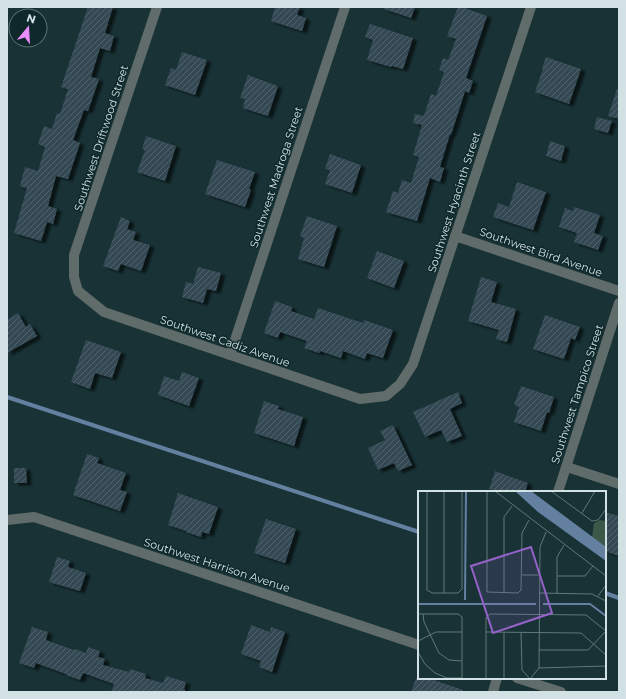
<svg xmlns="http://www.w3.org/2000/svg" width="626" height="699" font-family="Montserrat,sans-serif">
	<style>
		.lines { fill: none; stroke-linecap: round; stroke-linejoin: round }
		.stream { stroke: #6380a1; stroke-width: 4 }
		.building { fill: url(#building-hatch); filter: url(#shadow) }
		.minor { stroke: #606c6a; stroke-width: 10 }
		.labels { text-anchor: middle; stroke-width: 3; stroke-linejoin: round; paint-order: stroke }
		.street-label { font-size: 11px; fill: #d2e1e3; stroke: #0e282b }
		.inset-river { fill: none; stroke: #6380a1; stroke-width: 2 }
		.inset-road { fill: none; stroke: #62787b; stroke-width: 1 }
		.view { fill: #9562ca; fill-opacity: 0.15; stroke: #9562ca; stroke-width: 2 }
		.inset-edge { fill: none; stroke: #d2e1e3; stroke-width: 2 }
	</style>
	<defs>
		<pattern id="building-hatch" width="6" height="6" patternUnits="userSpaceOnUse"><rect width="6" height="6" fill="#344a55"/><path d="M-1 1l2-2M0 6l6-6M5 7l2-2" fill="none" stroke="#50646d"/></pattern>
		<filter id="shadow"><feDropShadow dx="4.5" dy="2.5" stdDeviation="1" flood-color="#0009"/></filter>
	</defs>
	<rect width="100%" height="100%" fill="#183235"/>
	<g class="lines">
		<g class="stream">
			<path d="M 7,397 L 419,532"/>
			<path d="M 605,593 L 619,598"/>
		</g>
	</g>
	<g class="building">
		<path d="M 88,7 L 113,7 L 105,33 L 114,36 L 110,51 L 100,48 L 91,77 L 99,79 L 88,111 L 84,110 L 73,140 L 80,143 L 68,179 L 56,176 L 48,206 L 57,209 L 53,224 L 47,222 L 41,241 L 14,233 L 27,188 L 20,186 L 25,167 L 38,171 L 45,147 L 38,144 L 44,126 L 52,129 L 57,113 L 60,114 L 68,89 L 61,87 Z"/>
		<path d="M 275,7 L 300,7 L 297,15 L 306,18 L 302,31 L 271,21 Z"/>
		<path d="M 384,7 L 415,7 L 411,18 L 384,9 Z"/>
		<path d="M 458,7 L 462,7 L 487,16 L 466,78 L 473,81 L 469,93 L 465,91 L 451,135 L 450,134 L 440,167 L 444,168 L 440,182 L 430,178 L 417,221 L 386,212 L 393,191 L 398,193 L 402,180 L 411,183 L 419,157 L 413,155 L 422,125 L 413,123 L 415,114 L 424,116 L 431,94 L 436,96 L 444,72 L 439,70 L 443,58 L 448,60 L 456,39 L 447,36 Z"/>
		<path d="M 370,24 L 413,38 L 403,69 L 392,66 L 391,67 L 367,60 L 373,40 L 365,37 Z"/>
		<path d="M 182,52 L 207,60 L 195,95 L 165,85 L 171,68 L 176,70 Z"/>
		<path d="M 546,57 L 581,69 L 569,104 L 535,92 L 543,69 L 542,68 Z"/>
		<path d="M 248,75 L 278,86 L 268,116 L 243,108 L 245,99 L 240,98 Z"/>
		<path d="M 617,89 L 619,90 L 619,119 L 608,116 Z"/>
		<path d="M 597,117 L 612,121 L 608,133 L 594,129 Z"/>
		<path d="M 146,136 L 176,146 L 165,181 L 137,172 L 145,150 L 142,149 Z"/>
		<path d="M 550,141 L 565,146 L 561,161 L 546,156 Z"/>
		<path d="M 330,154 L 361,165 L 352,193 L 325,184 L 330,170 L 325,169 Z"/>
		<path d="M 217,160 L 255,172 L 249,189 L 251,190 L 245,207 L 205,194 Z"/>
		<path d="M 517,182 L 546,192 L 533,230 L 493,217 L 498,203 L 509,207 Z"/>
		<path d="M 574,207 L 600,215 L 594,233 L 603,236 L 598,250 L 574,242 L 577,233 L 559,227 L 565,208 L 573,211 Z"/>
		<path d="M 307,216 L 337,226 L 324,267 L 298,259 L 304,238 L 300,236 Z"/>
		<path d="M 121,217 L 130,221 L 127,229 L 136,232 L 133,240 L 150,245 L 141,271 L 121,264 L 118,271 L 103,266 Z"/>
		<path d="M 377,251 L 404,261 L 394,288 L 367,278 Z"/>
		<path d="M 198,267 L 221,273 L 216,291 L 207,289 L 203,303 L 182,297 L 186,282 L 193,284 Z"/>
		<path d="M 481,277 L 497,282 L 491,302 L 516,309 L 507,342 L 496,339 L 499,330 L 468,321 Z"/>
		<path d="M 275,301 L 292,307 L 291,311 L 314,319 L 318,308 L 363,323 L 364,320 L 393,330 L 383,358 L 367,353 L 365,359 L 343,351 L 341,358 L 320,351 L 319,353 L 304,348 L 307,341 L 280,332 L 278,338 L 264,333 Z"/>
		<path d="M 18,313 L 26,327 L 30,324 L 37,336 L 7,353 L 7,320 Z"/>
		<path d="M 545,315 L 580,327 L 575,340 L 571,338 L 564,359 L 533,349 Z"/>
		<path d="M 86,340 L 121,352 L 112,378 L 95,373 L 90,389 L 71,382 Z"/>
		<path d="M 182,372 L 199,378 L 189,406 L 158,395 L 164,376 L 179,381 Z"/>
		<path d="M 521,386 L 554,397 L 549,413 L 547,412 L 541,431 L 514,422 L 519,407 L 514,405 Z"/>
		<path d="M 458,392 L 462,403 L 450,409 L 462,436 L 447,442 L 441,430 L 425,437 L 413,412 Z"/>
		<path d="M 264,401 L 279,406 L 278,409 L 303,417 L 294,446 L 254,433 Z"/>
		<path d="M 393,425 L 412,465 L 398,471 L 394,463 L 378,470 L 368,448 L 385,440 L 380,431 Z"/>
		<path d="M 87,454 L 99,458 L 97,463 L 126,473 L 120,490 L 127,492 L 120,511 L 73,495 Z"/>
		<path d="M 14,468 L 26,468 L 27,483 L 14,483 Z"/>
		<path d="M 495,471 L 528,483 L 525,492 L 498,492 L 489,489 Z"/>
		<path d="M 178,493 L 218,507 L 209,534 L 202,532 L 201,537 L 186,532 L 186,531 L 168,525 Z"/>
		<path d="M 605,512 L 619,516 L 619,556 L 605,551 Z"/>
		<path d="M 266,519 L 296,529 L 285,563 L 254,553 Z"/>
		<path d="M 57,557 L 70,561 L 68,567 L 86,573 L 80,591 L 49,582 Z"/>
		<path d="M 251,625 L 270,632 L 271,627 L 285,632 L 272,672 L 259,667 L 261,661 L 241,654 Z"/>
		<path d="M 32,627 L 48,632 L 46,640 L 74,650 L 75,649 L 86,653 L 88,647 L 100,651 L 98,657 L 105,659 L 103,665 L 129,672 L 130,669 L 146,674 L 145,678 L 163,683 L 166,676 L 186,682 L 184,689 L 185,689 L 185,692 L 111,692 L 114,684 L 83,673 L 80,680 L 66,675 L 66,674 L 36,663 L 34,668 L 19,663 Z"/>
		<path d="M 416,678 L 428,678 L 463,690 L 463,692 L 411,692 Z"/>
	</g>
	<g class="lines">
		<g class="minor">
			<path d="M 157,7 L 74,255 L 74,277 L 78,291 L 104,312 L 360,399 L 386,396 L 400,384 L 413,364 L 531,7"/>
			<path d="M 455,236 L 619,291"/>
			<path d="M 230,355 L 345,7"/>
			<path d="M 567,467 L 619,484"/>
			<path d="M 558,492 L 619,303"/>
			<path d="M 7,520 L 34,517 L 419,645"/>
			<path d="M 517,678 L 561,692"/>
			<path d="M 493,692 L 497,678"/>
		</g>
	</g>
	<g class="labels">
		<g class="street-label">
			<text transform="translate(101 138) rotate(-72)" y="4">Southwest Driftwood Street</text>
			<text transform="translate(276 177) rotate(-72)" y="4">Southwest Madroga Street</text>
			<text transform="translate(454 202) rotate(-72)" y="4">Southwest Hyacinth Street</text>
			<text transform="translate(541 252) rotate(19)" y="4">Southwest Bird Avenue</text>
			<text transform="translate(225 341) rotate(19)" y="4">Southwest Cadiz Avenue</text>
			<text transform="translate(577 394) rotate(-72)" y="4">Southwest Tampico Street</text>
			<text transform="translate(217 565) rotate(18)" y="4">Southwest Harrison Avenue</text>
		</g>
	</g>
	<g transform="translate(418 491)">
		<rect width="188" height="188" fill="#183235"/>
		<path d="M 182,29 L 188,30 L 187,56 L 174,46 L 176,32 Z" fill="#3b5848"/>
		<path d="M 97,0 L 113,0 L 188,56 L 188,70 L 120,21 Z" fill="#6380a1"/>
		<path class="inset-river" d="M 47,109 L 48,0M 0,113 L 118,113M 125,113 L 172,113 L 188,125"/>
		<path class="inset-road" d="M 9,0 L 9,99 L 14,102 L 40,102 L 44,98 L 44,0M 69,0 L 69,101 L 100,102 L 103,99 L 104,42 L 111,29M 77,0 L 188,85M 133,0 L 174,30 L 180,29 L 188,18M 164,22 L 177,0M 104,84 L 121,84M 139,85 L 167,85 L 175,75M 26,102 L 26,0M 86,102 L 86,26 L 94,15M 121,102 L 174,103 L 188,110M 139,102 L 139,66 L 146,54M 180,105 L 188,94M 0,123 L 40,123 L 44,126 L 44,188M 5,123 L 6,131 L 21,162 L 31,169 L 44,170M 68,141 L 163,142 L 188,164M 86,141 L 86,188M 103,141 L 104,179 L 112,188M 0,150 L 18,141 L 44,141M 121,159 L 170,159 L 188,140M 0,161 L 7,173 L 17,182 L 29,187 L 44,187M 121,177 L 122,56 L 128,41M 68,188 L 68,127 L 72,123 L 168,124 L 188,140M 112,188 L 121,177 L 188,175"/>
		<path class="view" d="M 113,56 L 134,122 L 75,142 L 53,75 Z"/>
		<rect width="188" height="188" class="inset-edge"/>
	</g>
	<rect width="626" height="699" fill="none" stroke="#d2e1e3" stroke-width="16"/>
	<g transform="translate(28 28) rotate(18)"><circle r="19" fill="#0e282b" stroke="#5c7275"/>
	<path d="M0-3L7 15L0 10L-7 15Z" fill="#ea8dfc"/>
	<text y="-6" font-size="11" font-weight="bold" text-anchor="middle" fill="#d2e1e3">N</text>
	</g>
</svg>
